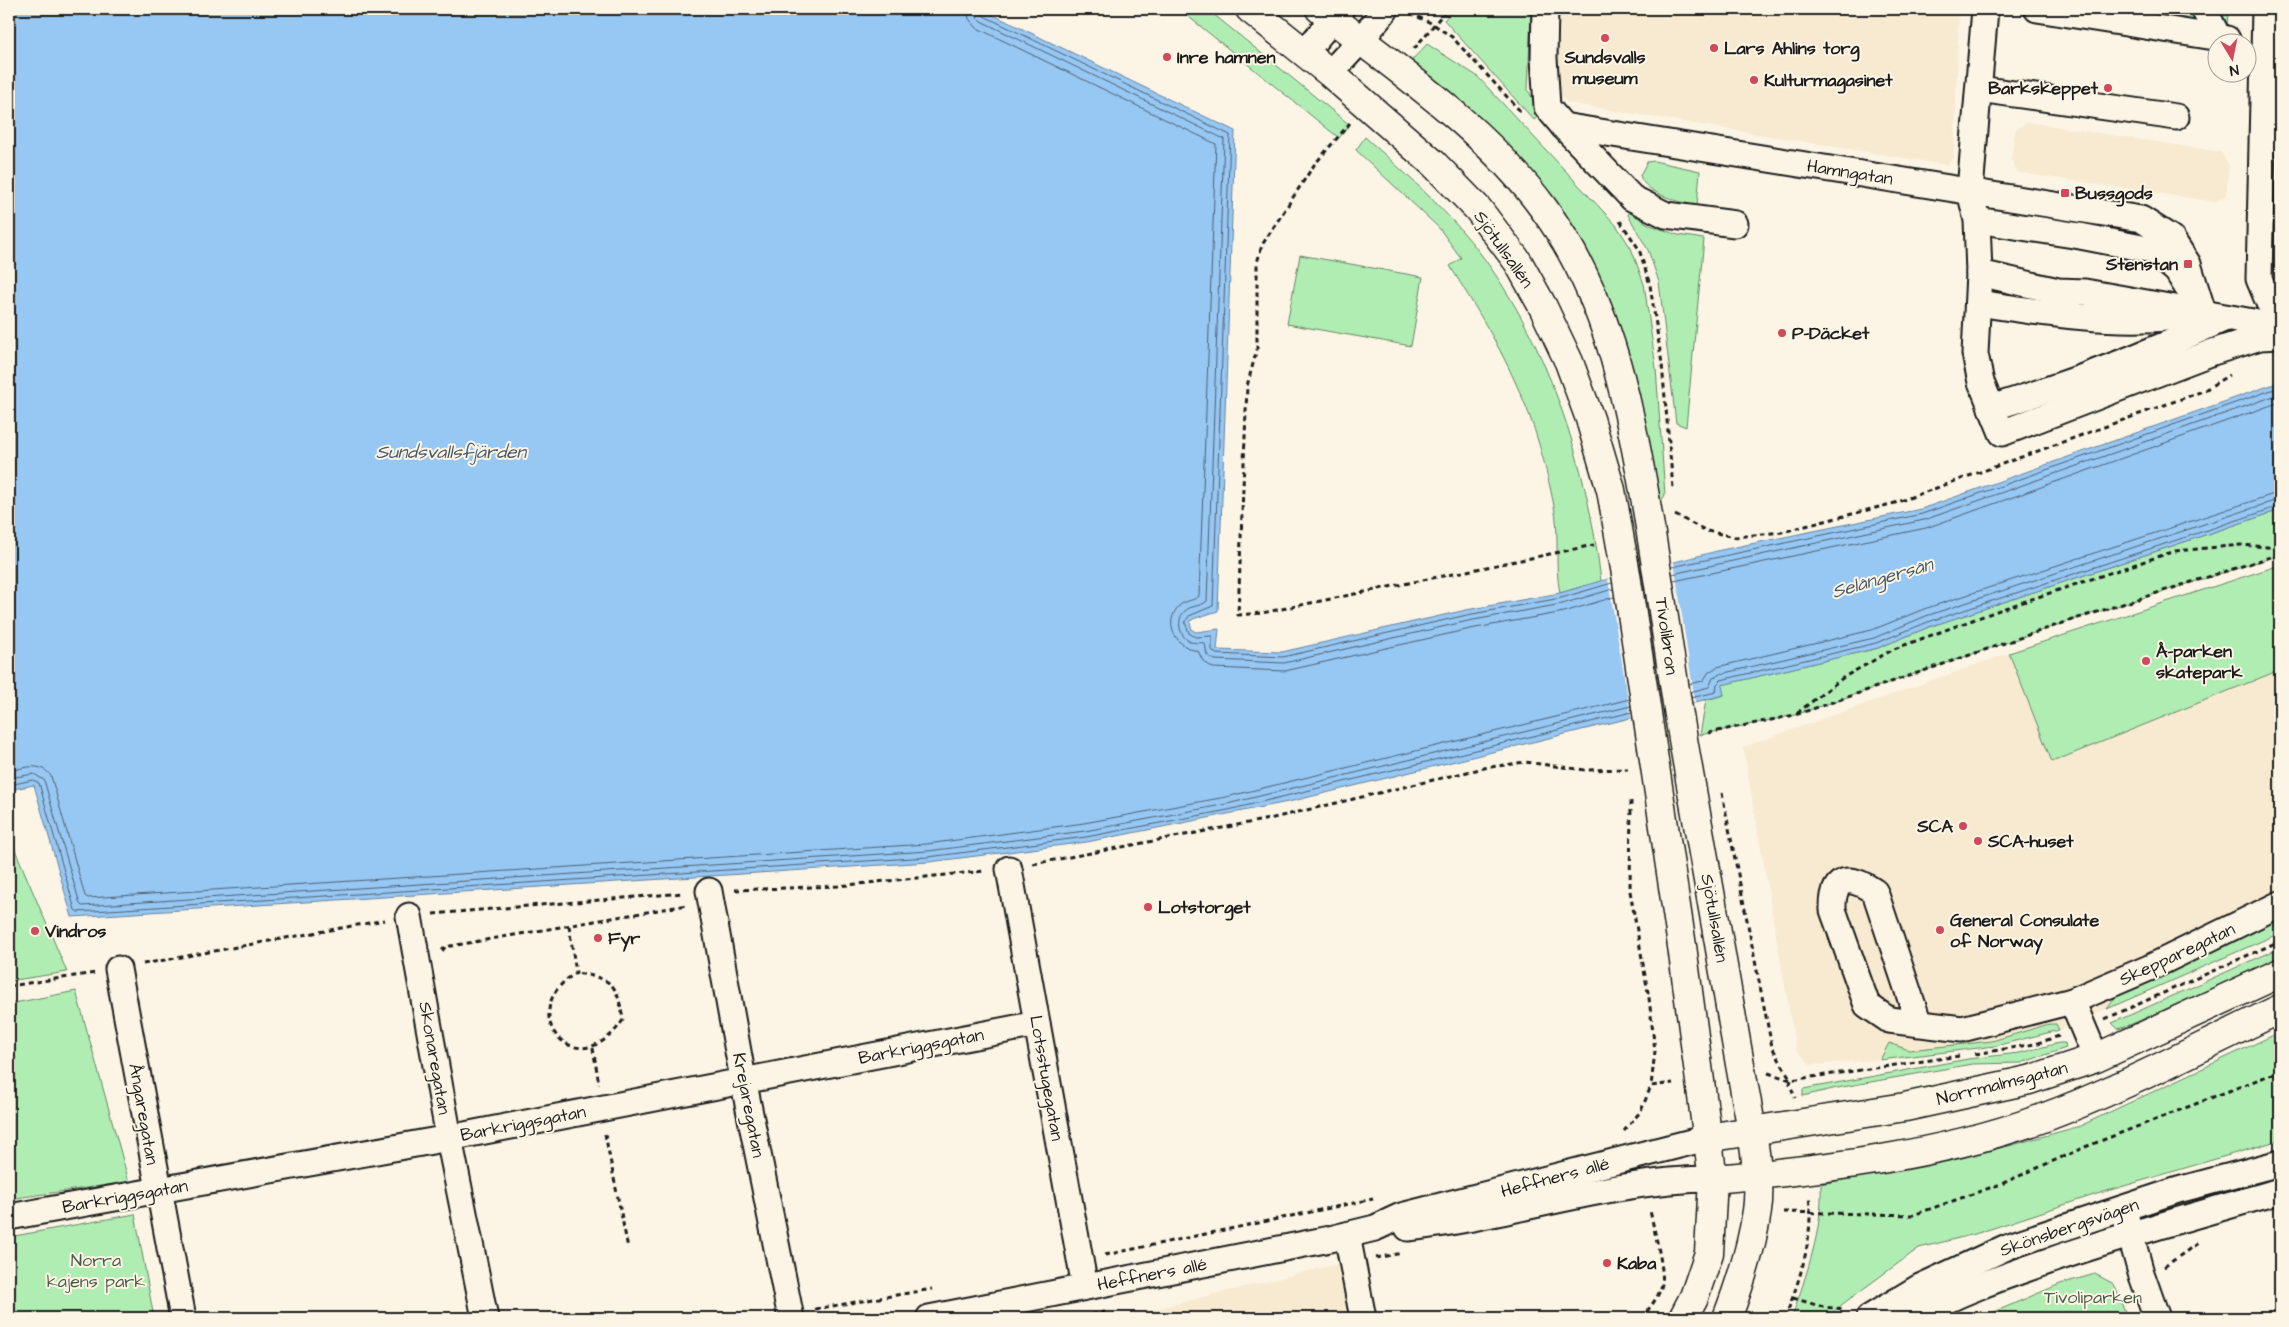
<svg xmlns="http://www.w3.org/2000/svg" width="2289" height="1327" font-family="'Architects Daughter',sans-serif">
	<style>
		.built { fill: #f7ead1 }
		.green { fill: #b0edb3; stroke: #668468 }
		.water { fill: #97c7f3; stroke: #66839d }
		.pier { fill: #fcf5e5 }
		.lines { fill: none; stroke-linecap: round; stroke-linejoin: round }
		.shore { stroke: #4d6072; stroke-width: 1 }
		.minor-casing { stroke: #1c1c1c; stroke-width: 29 }
		.major-casing { stroke: #1c1c1c; stroke-width: 31 }
		.path { stroke: #1c1c1c; stroke-width: 3; stroke-dasharray: 5 4; stroke-linecap: butt }
		.minor { stroke: #fcf5e5; stroke-width: 25 }
		.major { stroke: #fcf5e5; stroke-width: 28 }
		.poi-dot { fill: #d1495b; stroke: #fcf5e5; stroke-width: 2 }
		.labels { text-anchor: middle; stroke-width: 4; stroke-linejoin: round; paint-order: stroke }
		.poi-label { font-size: 18px; font-weight: bold; fill: #1c1c1c; stroke: #fcf5e5; text-anchor: start }
		.street-label { font-size: 18px; fill: #1c1c1c; stroke: #fcf5e5 }
		.park-label { font-size: 18px; fill: #485b49; stroke: #fcf5e5 }
		.water-label { font-size: 19px; font-style: italic; fill: #475867; stroke: #fcf5e5 }
	</style>
	<rect width="100%" height="100%" fill="#fcf5e5"/>
	<filter id="ink" filterUnits="userSpaceOnUse"><feTurbulence type="fractalNoise" baseFrequency=".02" numOctaves="2"/><feDisplacementMap in="SourceGraphic" scale="10" xChannelSelector="R" yChannelSelector="G"/><feConvolveMatrix kernelMatrix="1 2 1 2 8 2 1 2 1" color-interpolation-filters="sRGB"/></filter>
	<g filter="url(#ink)">
		<g class="built">
			<path d="M 1560,9 L 1953,10 L 1959,18 L 1954,158 L 1946,165 L 1567,103 L 1557,93 Z"/>
			<path d="M 2027,122 L 2221,152 L 2229,166 L 2226,195 L 2216,202 L 2019,173 L 2011,160 L 2015,130 Z"/>
			<path d="M 2009,653 L 2052,762 L 2280,670 L 2280,933 L 2059,1030 L 1995,1046 L 1880,1060 L 1810,1065 L 1796,1049 L 1743,747 Z"/>
			<path d="M 1337,1264 L 1350,1318 L 1119,1318 Z"/>
		</g>
		<g class="green">
			<path d="M 1179,9 L 1207,9 L 1350,125 L 1339,138 Z"/>
			<path d="M 1454,9 L 1531,9 L 1528,90 L 1541,114 L 1534,120 L 1444,20 Z"/>
			<path d="M 2101,9 L 2228,9 L 2227,31 Z"/>
			<path d="M 1427,44 L 1477,76 L 1616,225 L 1631,248 L 1644,284 L 1656,368 L 1665,495 L 1658,506 L 1594,273 L 1409,63 Z"/>
			<path d="M 1365,137 C 1403,171 1441,205 1473,244 C 1546,335 1588,466 1601,581 L 1560,593 C 1554,565 1560,536 1554,506 C 1546,466 1535,423 1517,386 C 1499,344 1474,305 1450,266 L 1461,258 L 1439,228 L 1356,150 Z"/>
			<path d="M 1654,161 L 1700,171 L 1697,206 C 1681,202 1644,194 1640,175 L 1647,162 Z"/>
			<path d="M 1629,212 L 1650,225 L 1678,235 L 1704,239 L 1686,427 L 1676,423 L 1659,282 L 1648,250 L 1628,215 Z"/>
			<path d="M 1300,255 L 1423,277 L 1411,346 L 1287,324 Z"/>
			<path d="M 2280,510 L 2280,555 L 2069,621 L 1795,715 L 1700,735 L 1706,700 L 1724,695 L 1721,685 L 1878,648 L 1929,627 Z"/>
			<path d="M 2280,565 L 2280,670 L 2052,762 L 2009,653 Z"/>
			<path d="M 10,838 L 67,972 L 9,981 L 9,839 Z"/>
			<path d="M 2280,913 L 2280,933 L 2107,1009 L 2118,994 Z"/>
			<path d="M 2280,948 L 2280,959 L 2125,1027 L 2118,1029 L 2112,1023 Z"/>
			<path d="M 76,991 L 129,1182 L 9,1199 L 9,1004 Z"/>
			<path d="M 2049,1024 L 2056,1024 L 2059,1030 L 1995,1046 L 1880,1060 L 1889,1043 L 1909,1050 L 1992,1041 Z"/>
			<path d="M 2280,1032 L 2280,1140 L 2097,1194 L 1975,1234 L 1919,1248 L 1844,1303 L 1826,1318 L 1792,1318 C 1806,1274 1823,1231 1821,1184 L 2009,1146 L 2080,1126 Z"/>
			<path d="M 2059,1043 L 2065,1043 L 2066,1048 L 2021,1063 L 1972,1064 L 1837,1088 L 1803,1096 L 1803,1089 L 1968,1059 L 2019,1053 Z"/>
			<path d="M 135,1214 L 154,1318 L 9,1318 L 9,1237 Z"/>
			<path d="M 2095,1274 L 2114,1284 L 2127,1317 L 2123,1318 L 1980,1318 L 2060,1284 Z"/>
		</g>
		<path class="water" d="M 9,9 L 981,9 L 1235,131 L 1218,611 L 1193,619 L 1190,622 L 1192,630 L 1196,632 L 1219,629 L 1217,650 L 1282,652 L 1466,610 L 1560,593 L 1601,581 L 1721,550 L 1921,509 L 2280,382 L 2280,510 L 1929,627 L 1878,648 L 1722,685 L 1724,695 L 1293,801 L 1087,842 L 929,862 L 72,917 L 34,785 L 9,790 Z"/>
		<path class="pier" d="M 1674,562 L 1695,702 L 1631,718 L 1608,579 Z"/>
		<g class="lines">
			<g class="shore">
				<path d="M 967,9 L 969,19 L 977,28 L 1216,144 L 1199,596 C 1194,601 1185,600 1179,606 C 1162,624 1177,648 1198,651 L 1203,661 L 1213,668 L 1285,671 L 1470,629 L 1564,612 L 1614,597"/>
				<path d="M 975,9 L 976,16 L 981,21 L 1224,139 L 1207,601 C 1201,607 1191,605 1185,611 C 1176,619 1179,636 1189,641 C 1195,644 1200,642 1205,643 L 1207,655 L 1215,660 L 1284,663 L 1468,621 L 1562,604 L 1613,589"/>
				<path d="M 981,9 L 984,16 L 1230,135 L 1213,606 L 1189,616 L 1185,622 L 1189,633 L 1195,637 L 1212,636 L 1212,650 L 1216,654 L 1283,657 L 1467,615 L 1561,598 L 1612,583"/>
				<path d="M 1672,567 L 1922,514 L 2280,387"/>
				<path d="M 1672,574 L 1924,520 L 2280,394"/>
				<path d="M 1674,581 L 1926,528 L 2280,402"/>
				<path d="M 1689,684 L 1703,681 L 1709,672 L 1717,667 L 1872,630 L 1924,609 L 2280,492"/>
				<path d="M 1690,692 L 1709,687 L 1713,678 L 1720,674 L 1874,638 L 1926,616 L 2280,499"/>
				<path d="M 1691,698 L 1716,692 L 1717,684 L 1721,680 L 1876,643 L 1928,622 L 2280,506"/>
				<path d="M 9,771 C 24,768 40,761 51,776 L 85,896 L 88,898 L 927,844 L 1084,823 L 1226,797 L 1630,699"/>
				<path d="M 9,778 L 34,774 L 44,780 L 80,904 L 82,906 L 928,851 L 1085,831 L 1227,804 L 1631,706"/>
				<path d="M 9,785 L 33,780 L 39,783 L 75,910 L 78,912 L 928,857 L 1086,837 L 1228,810 L 1632,712"/>
			</g>
			<g class="minor-casing">
				<g id="minor">
					<path d="M 1545,9 L 1544,58 L 1547,107 L 1563,126 L 1632,198 L 1666,215 L 1735,224"/>
					<path d="M 1985,9 L 1970,191 L 1977,220 L 1979,273 L 1975,354 L 1981,382 L 2002,433 L 2213,352 L 2260,337 L 2280,336"/>
					<path d="M 2037,9 L 2227,39"/>
					<path d="M 2204,9 L 2218,37"/>
					<path d="M 2265,9 L 2259,279 L 2269,303 L 2280,311"/>
					<path d="M 1305,52 L 1341,9"/>
					<path d="M 1330,73 L 1360,41 L 1386,9"/>
					<path d="M 1979,89 L 2176,117"/>
					<path d="M 1563,126 L 2141,219 L 2171,238 L 2188,264 L 2204,315"/>
					<path d="M 1977,220 L 2080,236 L 2152,250 L 2177,271 L 2187,287"/>
					<path d="M 1979,273 L 2058,291 L 2085,292 L 2253,322 L 2280,330"/>
					<path d="M 1978,303 C 2043,313 2111,324 2177,317"/>
					<path d="M 1991,408 C 2070,384 2150,353 2226,318"/>
					<path d="M 1009,869 L 1085,1287"/>
					<path d="M 709,891 L 743,1079 L 791,1318"/>
					<path d="M 409,916 L 449,1138 L 485,1318"/>
					<path d="M 118,969 L 183,1318"/>
					<path d="M 2072,1001 L 2149,968 L 2280,904"/>
					<path d="M 1919,1024 L 1875,892 C 1851,875 1832,875 1833,910 L 1867,1005 L 1889,1020 L 1962,1029 L 2072,1001 L 2096,1058"/>
					<path d="M 9,1217 L 449,1138 L 1037,1024"/>
					<path d="M 2126,1218 L 2141,1273 L 2157,1318"/>
					<path d="M 1408,1228 C 1510,1217 1609,1179 1713,1179"/>
					<path d="M 1347,1235 L 1363,1318"/>
					<path d="M 929,1318 L 1330,1239 L 1375,1228 L 1401,1216 L 1707,1138"/>
					<path d="M 1869,1318 L 1920,1287 L 2009,1246 L 2178,1190 L 2280,1163"/>
					<path d="M 1912,1318 C 1956,1293 2005,1276 2052,1260 C 2127,1234 2204,1213 2280,1191"/>
				</g>
			</g>
			<g class="major-casing">
				<g id="major">
					<path d="M 1250,9 L 1330,73 L 1434,164 L 1478,209 L 1518,262 L 1543,307 L 1569,362 L 1590,419 L 1611,490 L 1626,574 L 1682,946 L 1713,1179 L 1709,1253 L 1694,1297 L 1683,1318"/>
					<path d="M 1320,9 C 1398,70 1485,128 1544,209 C 1606,293 1626,391 1644,491 C 1656,562 1666,632 1677,703 C 1689,777 1703,851 1716,926 C 1728,994 1739,1062 1752,1130 C 1755,1156 1761,1185 1757,1211 C 1752,1247 1740,1284 1727,1318"/>
					<path d="M 1707,1138 L 1905,1107 L 2029,1080 L 2096,1058 L 2280,973"/>
					<path d="M 1713,1179 C 1821,1170 1938,1156 2040,1119 C 2120,1090 2202,1046 2280,1009"/>
				</g>
			</g>
			<g class="path">
				<path d="M 1410,13 L 1433,24 L 1452,37 L 1522,113"/>
				<path d="M 1414,49 L 1447,9"/>
				<path d="M 1350,123 L 1314,165 L 1262,245 L 1257,263 L 1257,349 L 1247,386 L 1238,615 L 1262,613 L 1594,545"/>
				<path d="M 1620,221 L 1639,249 L 1650,285 L 1662,364 L 1673,488"/>
				<path d="M 1675,515 L 1707,531 L 1735,537 L 1782,532 L 1895,503 L 2203,391 L 2229,375"/>
				<path d="M 1797,713 L 1844,677 L 1894,649 L 2005,608 L 2175,551 L 2241,545 L 2280,548"/>
				<path d="M 1708,733 L 1795,715 L 2069,621 L 2280,554"/>
				<path d="M 1722,793 L 1772,1047 L 1791,1080 L 1790,1084 L 1795,1098"/>
				<path d="M 1631,801 L 1630,891 L 1649,998 L 1655,1051 L 1651,1086"/>
				<path d="M 1033,864 L 1269,819 L 1484,768 L 1525,762 L 1585,770 L 1628,769"/>
				<path d="M 735,890 L 838,886 L 985,871"/>
				<path d="M 433,914 L 684,893"/>
				<path d="M 569,926 L 576,973 C 511,1012 577,1089 623,1020 C 617,984 614,979 576,973"/>
				<path d="M 442,951 L 445,947 L 687,905"/>
				<path d="M 143,964 L 385,920"/>
				<path d="M 9,986 L 95,973"/>
				<path d="M 2105,1019 L 2280,941"/>
				<path d="M 593,1048 L 599,1084"/>
				<path d="M 1975,1054 L 2035,1044 L 2059,1036"/>
				<path d="M 1768,1073 L 1791,1080 L 1959,1056"/>
				<path d="M 1624,1131 L 1641,1111 L 1651,1086 L 1673,1083"/>
				<path d="M 605,1134 L 628,1248"/>
				<path d="M 1783,1212 L 1913,1215 L 2001,1184 L 2085,1147 L 2280,1071"/>
				<path d="M 1105,1255 L 1373,1199"/>
				<path d="M 1376,1258 L 1402,1253"/>
				<path d="M 2164,1267 L 2198,1243"/>
				<path d="M 1793,1298 L 1823,1307 L 1845,1309"/>
				<path d="M 815,1309 L 932,1289"/>
				<path d="M 1074,1318 L 1105,1312"/>
				<path d="M 1641,1318 C 1649,1309 1659,1297 1662,1284 C 1665,1269 1653,1227 1650,1210"/>
				<path d="M 1785,1318 C 1800,1279 1814,1238 1809,1196"/>
			</g>
			<use href="#minor" class="minor"/>
			<use href="#major" class="major"/>
		</g>
	</g>
	<g class="poi-dot">
		<circle cx="1605" cy="38" r="5"/>
		<circle cx="1714" cy="48" r="5"/>
		<circle cx="1167" cy="57" r="5"/>
		<circle cx="1754" cy="80" r="5"/>
		<circle cx="2108" cy="88" r="5"/>
		<rect x="2060" y="188" width="10" height="10" rx="2.5"/>
		<rect x="2183" y="259" width="10" height="10" rx="2.5"/>
		<circle cx="1782" cy="333" r="5"/>
		<circle cx="2146" cy="661" r="5"/>
		<circle cx="1963" cy="826" r="5"/>
		<circle cx="1978" cy="841" r="5"/>
		<circle cx="1148" cy="907" r="5"/>
		<circle cx="1940" cy="930" r="5"/>
		<circle cx="35" cy="931" r="5"/>
		<circle cx="598" cy="938" r="5"/>
		<circle cx="1607" cy="1263" r="5"/>
	</g>
	<g class="labels">
		<g class="poi-label">
			<text x="1724" y="54">Lars Ahlins torg</text>
			<text x="1177" y="63">Inre hamnen</text>
			<text x="1605" y="63" text-anchor="middle">Sundsvalls<tspan x="1605" dy="21">museum</tspan></text>
			<text x="1764" y="86">Kulturmagasinet</text>
			<text x="2098" y="94" text-anchor="end">Barkskeppet</text>
			<text x="2075" y="199">Bussgods</text>
			<text x="2178" y="270" text-anchor="end">Stenstan</text>
			<text x="1792" y="339">P-Däcket</text>
			<text x="2156" y="657">Å-parken<tspan x="2156" dy="21">skatepark</tspan></text>
			<text x="1953" y="832" text-anchor="end">SCA</text>
			<text x="1988" y="847">SCA-huset</text>
			<text x="1158" y="913">Lotstorget</text>
			<text x="1950" y="926">General Consulate<tspan x="1950" dy="21">of Norway</tspan></text>
			<text x="45" y="937">Vindros</text>
			<text x="608" y="944">Fyr</text>
			<text x="1617" y="1269">Kaba</text>
		</g>
		<g class="street-label">
			<text transform="translate(1850 172) rotate(9)" y="6">Hamngatan</text>
			<text transform="translate(1504 249) rotate(55)" y="6">Sjötullsallén</text>
			<text transform="translate(1667 636) rotate(82)" y="6">Tivolibron</text>
			<text transform="translate(1715 918) rotate(80)" y="6">Sjötullsallén</text>
			<text transform="translate(2177 954) rotate(-25)" y="6">Skepparegatan</text>
			<text transform="translate(921 1046) rotate(-11)" y="6">Barkriggsgatan</text>
			<text transform="translate(435 1058) rotate(80)" y="6">Skonaregatan</text>
			<text transform="translate(1047 1078) rotate(80)" y="6">Lotsstugegatan</text>
			<text transform="translate(2002 1083) rotate(-14)" y="6">Norrmalmsgatan</text>
			<text transform="translate(749 1105) rotate(79)" y="6">Krejaregatan</text>
			<text transform="translate(144 1114) rotate(80)" y="6">Ångaregatan</text>
			<text transform="translate(523 1123) rotate(-11)" y="6">Barkriggsgatan</text>
			<text transform="translate(1555 1177) rotate(-15)" y="6">Heffners allé</text>
			<text transform="translate(125 1196) rotate(-10)" y="6">Barkriggsgatan</text>
			<text transform="translate(2069 1227) rotate(-19)" y="6">Skönsbergsvägen</text>
			<text transform="translate(1152 1274) rotate(-11)" y="6">Heffners allé</text>
		</g>
		<g class="park-label">
			<text x="96" y="1266">Norra<tspan x="96" dy="21">kajens park</tspan></text>
			<text x="2093" y="1303">Tivoliparken</text>
		</g>
		<g class="water-label">
			<text x="451" y="458">Sundsvallsfjärden</text>
			<text transform="translate(1882 577) rotate(-16)" y="7">Selångersån</text>
		</g>
	</g>
	<rect width="2289" height="1327" fill="none" stroke="#fcf5e5" stroke-width="30"/>
	<rect x="15" y="15" width="2259" height="1297" fill="none" stroke="#1c1c1c" stroke-width="2" filter="url(#ink)"/>
	<g transform="translate(2232 58) rotate(170)"><circle r="24" fill="#fcf5e5" stroke="#a29e95"/>
	<path d="M0-4L9 19L0 12L-9 19Z" fill="#d1495b"/>
	<text y="-8" font-size="14" font-weight="bold" text-anchor="middle" fill="#1c1c1c">N</text>
	</g>
</svg>
